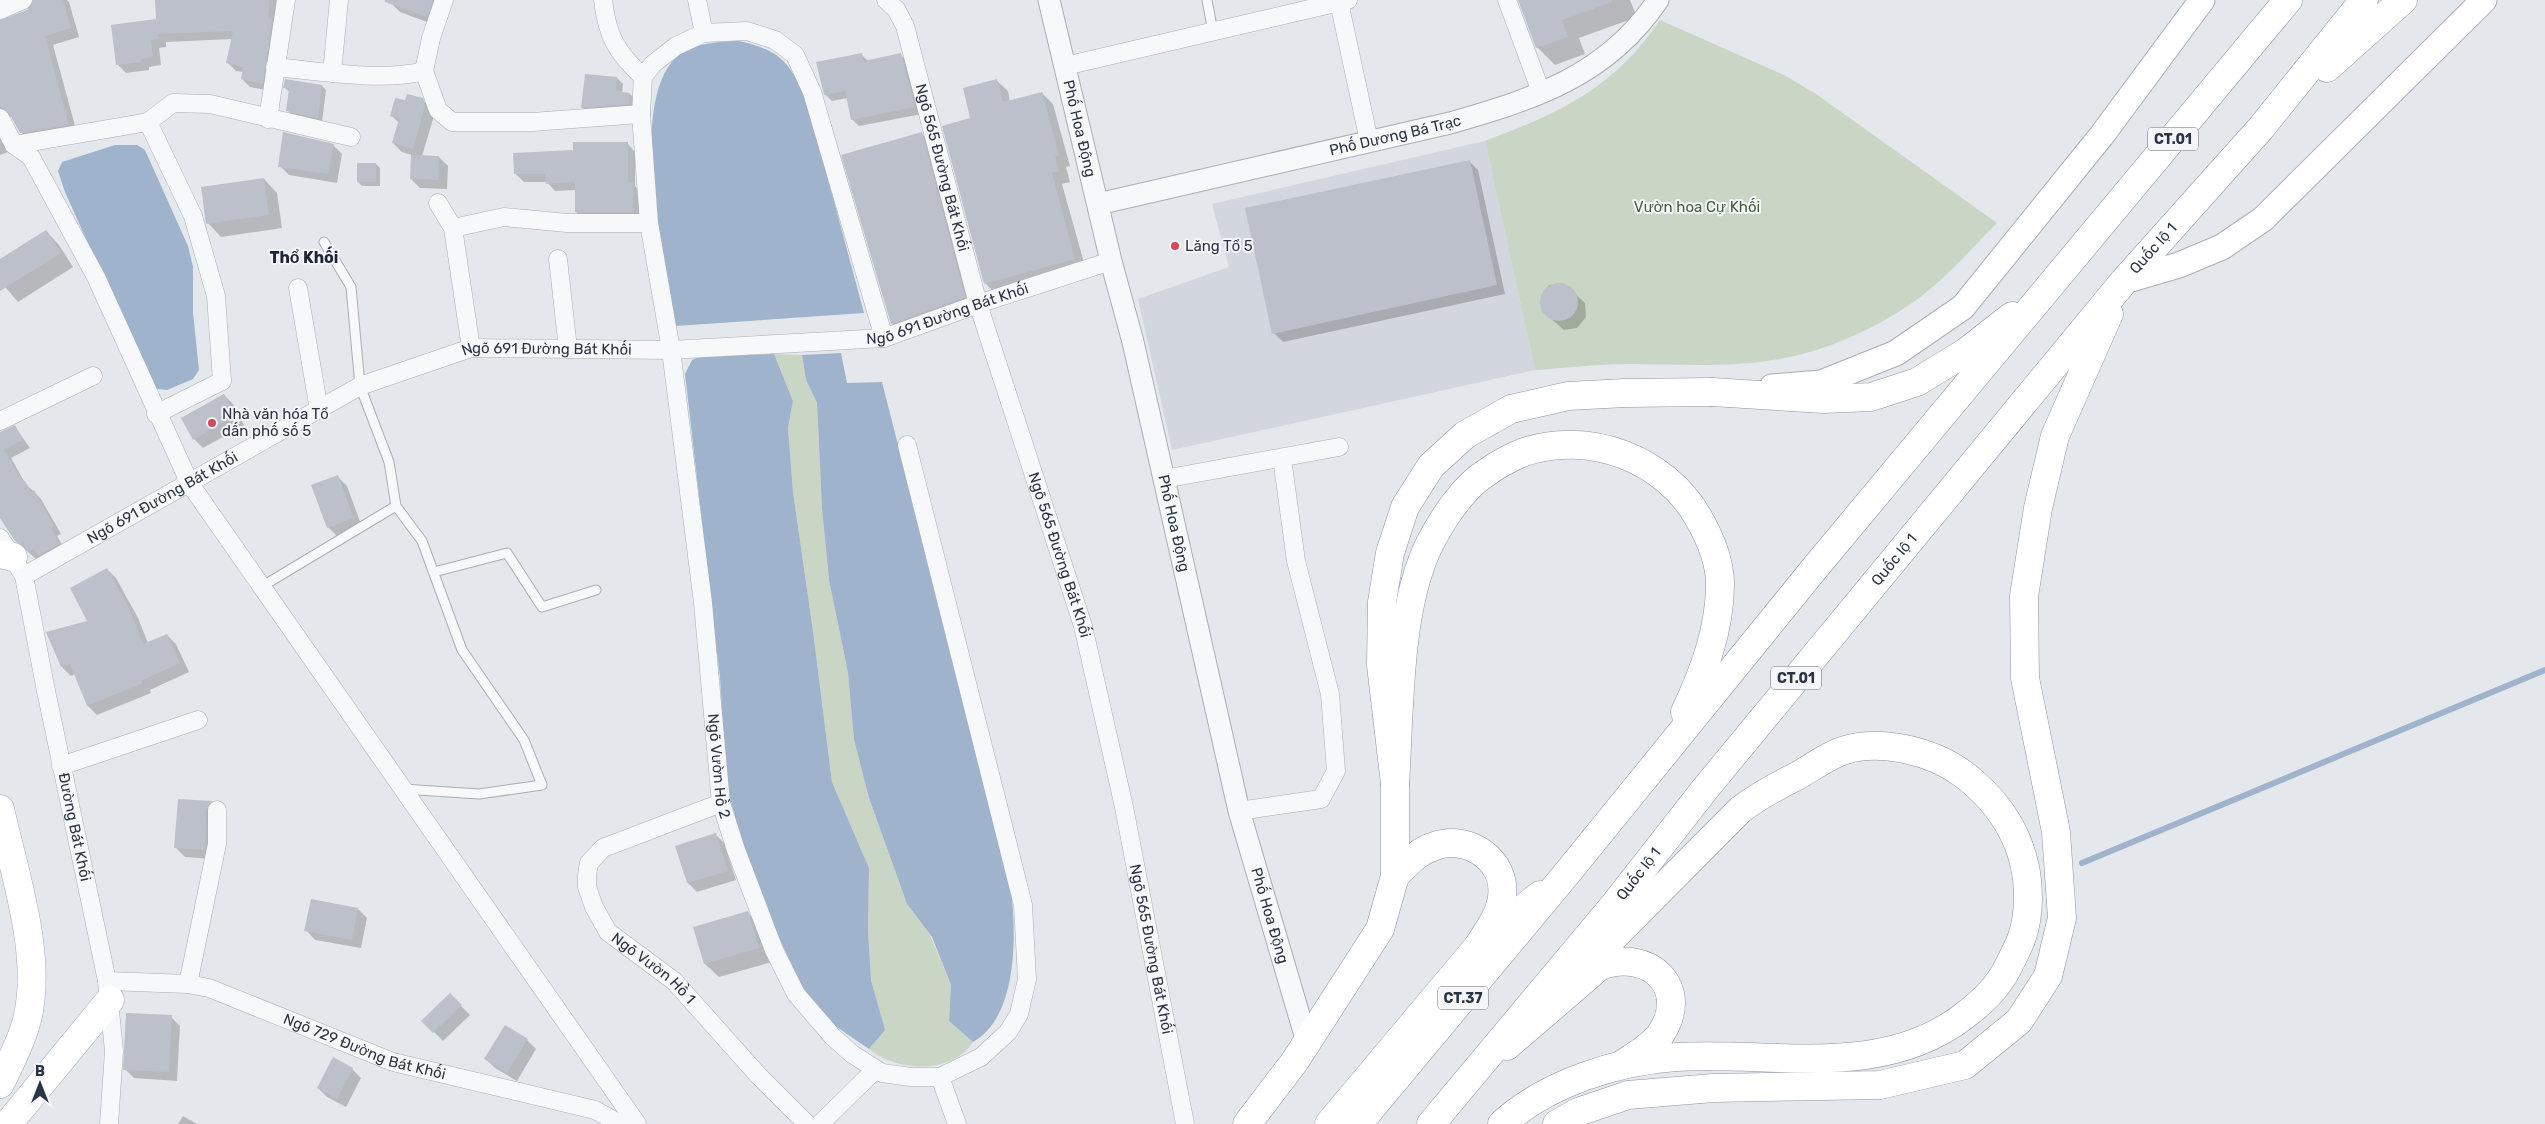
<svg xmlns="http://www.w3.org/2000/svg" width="2545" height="1124" font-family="Rubik,sans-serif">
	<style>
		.built { fill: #d2d6de }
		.green { fill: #c9d6c5 }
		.water { fill: #9fb4cc }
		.shadow { fill: #0003 }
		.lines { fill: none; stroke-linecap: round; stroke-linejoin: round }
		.stream { stroke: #9fb4cc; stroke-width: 6 }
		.building { fill: #bbc0ca }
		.service-casing { stroke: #a9aeb7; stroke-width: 11 }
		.minor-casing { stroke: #a9aeb7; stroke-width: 19 }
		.tertiary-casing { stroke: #a9aeb7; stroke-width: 23 }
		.secondary-casing { stroke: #a9aeb7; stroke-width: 27 }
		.primary-casing { stroke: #a3abb8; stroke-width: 29 }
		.trunk-casing { stroke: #8b94a3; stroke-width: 29 }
		.motorway-casing { stroke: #8b94a3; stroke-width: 29 }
		.service { stroke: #f7f8fa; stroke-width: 9 }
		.minor { stroke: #f7f8fa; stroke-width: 18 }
		.tertiary { stroke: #f7f8fa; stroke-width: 21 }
		.secondary { stroke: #fff; stroke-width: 25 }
		.primary { stroke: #fff; stroke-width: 28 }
		.trunk { stroke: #fff; stroke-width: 28 }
		.motorway { stroke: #fff; stroke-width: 28 }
		.poi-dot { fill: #d1495b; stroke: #f4f6f9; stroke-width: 2 }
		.labels { text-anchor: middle; stroke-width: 4; stroke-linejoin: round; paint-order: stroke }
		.shield { fill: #f4f6f9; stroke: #676e7b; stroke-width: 1 }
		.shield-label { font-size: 14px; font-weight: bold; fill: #2b3445 }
		.street-label { font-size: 15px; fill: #2b3445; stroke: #f4f6f9 }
		.park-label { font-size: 15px; fill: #3f6138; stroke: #f4f6f9 }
		.poi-label { font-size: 15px; fill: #2b3445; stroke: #f4f6f9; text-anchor: start }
		.neighbourhood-label { font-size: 16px; font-weight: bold; fill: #1d2536; stroke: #f4f6f9 }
	</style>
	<rect width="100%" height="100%" fill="#e4e7ec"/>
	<path class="built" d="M 1485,141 L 1535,370 L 1172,450 L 1138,299 L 1229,267 L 1212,204 Z"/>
	<g class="green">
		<path d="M 1660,20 L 1784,75 L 1816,94 L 1997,223 C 1970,250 1944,281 1912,303 C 1872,331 1821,353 1773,360 C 1726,368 1677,364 1629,364 C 1598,364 1566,368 1535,370 L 1485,141 C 1560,113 1614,88 1660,20 Z"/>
		<path d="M 774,354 L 802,355 L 806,380 L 817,403 L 822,509 L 829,580 L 848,673 L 854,740 L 869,798 L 907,904 L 930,935 L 951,985 L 949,1021 L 973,1042 C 951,1075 898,1072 869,1049 L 884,1029 L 871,980 L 868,930 L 869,868 L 832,782 L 813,631 L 793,492 L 788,428 L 793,401 Z"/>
	</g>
	<g class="water">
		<path d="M 739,41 C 782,51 789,62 807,101 L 864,313 L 676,326 C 665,266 623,91 683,52 C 699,42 721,42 739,41 Z"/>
		<path d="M 115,145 L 137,145 L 145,150 L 188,246 L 193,267 L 193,313 L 199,370 L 193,379 L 167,390 L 158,389 L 150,382 L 65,192 L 58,171 L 62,162 Z"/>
		<path d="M 841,353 L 847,383 L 882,382 L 1011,888 C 1016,933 1019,1016 973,1042 L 949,1021 L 951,985 L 932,937 L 907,904 L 869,798 L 854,740 L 848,673 L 829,580 L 822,509 L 817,403 L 806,380 L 802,355 Z"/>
		<path d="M 774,354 L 793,401 L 788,428 L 793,492 L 813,631 L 832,782 L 869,868 L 868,930 L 871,980 L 885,1030 L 869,1049 L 825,1019 L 808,1000 L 769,916 L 738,829 L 727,787 L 720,678 L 685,374 L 692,360 L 698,357 Z"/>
	</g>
	<g class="shadow">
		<path d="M 36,0 L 67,0 L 69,2 L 79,37 L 53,45 L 77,133 L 30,141 L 21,132 L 12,117 L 4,117 L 0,124 L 0,21 L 29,10 Z"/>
		<path d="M 156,0 L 279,0 L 271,91 L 250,87 L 242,79 L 243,72 L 236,71 L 228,63 L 233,39 L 166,42 L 166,47 L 159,48 L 161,65 L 149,67 L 149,70 L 126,73 L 118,65 L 157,20 Z"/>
		<path d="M 394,0 L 447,0 L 435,25 L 400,12 L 392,4 Z"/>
		<path d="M 1520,0 L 1630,0 L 1637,17 L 1579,38 L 1585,54 L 1555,65 L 1537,47 Z"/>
		<path d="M 862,55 L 868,61 L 901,55 L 908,62 L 922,114 L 859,126 L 852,119 L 848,98 L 832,101 L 825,94 Z"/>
		<path d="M 617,78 L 623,84 L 622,93 L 630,94 L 636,100 L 635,110 L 588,113 L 582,107 Z"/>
		<path d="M 996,80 L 1008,91 L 1010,102 L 1042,93 L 1053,104 L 1070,166 L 1066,167 L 1070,182 L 1062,184 L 1086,270 L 996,294 L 985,283 L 972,119 Z"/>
		<path d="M 322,86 L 326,90 L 322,122 L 292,115 L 288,110 L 290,92 L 285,88 Z"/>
		<path d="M 422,99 L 431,109 L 434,116 L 422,156 L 439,157 L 448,166 L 447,189 L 420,188 L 411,179 L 412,155 L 402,152 L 393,143 L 399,123 L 391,115 L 406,102 Z"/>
		<path d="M 0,133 L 8,152 L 0,155 Z"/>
		<path d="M 921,133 L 931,143 L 974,307 L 902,333 L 892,324 Z"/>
		<path d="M 627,143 L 635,152 L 635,186 L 641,192 L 641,220 L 585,220 L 576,212 L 576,190 L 555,191 L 547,182 L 524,182 L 515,173 L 574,151 Z"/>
		<path d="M 333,145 L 342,154 L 337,183 L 289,175 L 280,166 Z"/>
		<path d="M 1469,161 L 1478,170 L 1505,294 L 1283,342 L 1274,333 Z"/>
		<path d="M 376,164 L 380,168 L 380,186 L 362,186 L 358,182 Z"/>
		<path d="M 264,179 L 277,193 L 282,228 L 221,237 L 208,223 Z"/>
		<path d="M 46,231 L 59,245 L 73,267 L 18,302 L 0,281 L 0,260 Z"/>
		<path d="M 1564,284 L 1585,303 L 1586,317 L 1577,328 L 1564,330 L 1542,311 L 1541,297 L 1549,285 Z"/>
		<path d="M 224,395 L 233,404 L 244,425 L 203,448 L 194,439 Z"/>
		<path d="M 15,427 L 30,448 L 11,458 L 25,483 L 41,499 L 61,534 L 57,536 L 66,552 L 36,559 L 16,541 L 0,514 L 0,433 Z"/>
		<path d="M 338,477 L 347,486 L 362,527 L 337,536 L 328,527 Z"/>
		<path d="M 107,569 L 116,578 L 138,618 L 148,643 L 167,635 L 176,644 L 189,672 L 150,690 L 151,693 L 97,715 L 88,706 L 75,674 L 71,676 L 62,667 L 47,634 L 89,621 Z"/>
		<path d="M 211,802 L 220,811 L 213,859 L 185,857 L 176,848 Z"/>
		<path d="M 715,834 L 724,843 L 736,880 L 697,892 L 688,883 L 677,847 Z"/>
		<path d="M 312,900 L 358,909 L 367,918 L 361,948 L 315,940 L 306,930 Z"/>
		<path d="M 747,912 L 761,926 L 772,962 L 719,977 L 705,964 Z"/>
		<path d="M 450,995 L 470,1015 L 443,1041 L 423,1021 Z"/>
		<path d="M 171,1017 L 180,1026 L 177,1081 L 134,1078 L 125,1069 Z"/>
		<path d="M 506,1027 L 527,1040 L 536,1049 L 517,1081 L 495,1068 L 486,1059 Z"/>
		<path d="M 352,1069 L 361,1078 L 346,1107 L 327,1097 L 318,1088 Z"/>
		<path d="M 183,1116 L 197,1124 L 178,1124 Z"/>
	</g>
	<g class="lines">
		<path class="stream" d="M 2082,863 L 2545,670"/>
	</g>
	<g class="building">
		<path d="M 33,0 L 63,0 L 71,28 L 45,36 L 69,125 L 20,133 L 9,113 L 0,107 L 0,20 L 27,10 Z"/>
		<path d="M 155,0 L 270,0 L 268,18 L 272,19 L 263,84 L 241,79 L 243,67 L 226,63 L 233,31 L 158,34 L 159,39 L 151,40 L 153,57 L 141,59 L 141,62 L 116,65 L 111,25 L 156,19 Z"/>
		<path d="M 385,0 L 433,0 L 427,17 L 385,2 Z"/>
		<path d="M 1518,0 L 1612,0 L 1612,2 L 1562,20 L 1568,37 L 1536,48 Z"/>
		<path d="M 862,53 L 864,61 L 901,53 L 915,107 L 851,120 L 845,91 L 824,95 L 816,62 Z"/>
		<path d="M 585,74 L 617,77 L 616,91 L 630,93 L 629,104 L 581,108 Z"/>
		<path d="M 285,79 L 322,85 L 318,118 L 286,111 L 289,89 L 283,88 Z"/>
		<path d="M 997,79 L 1003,102 L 1042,92 L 1059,155 L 1055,156 L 1059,171 L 1052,173 L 1075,259 L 984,284 L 942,126 L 970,118 L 963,88 Z"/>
		<path d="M 407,94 L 423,98 L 425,106 L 413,149 L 392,143 L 399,119 L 390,116 L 395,98 L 405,100 Z"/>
		<path d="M 283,132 L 334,144 L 328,174 L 278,167 Z"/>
		<path d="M 922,132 L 965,297 L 891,324 L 841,155 Z"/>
		<path d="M 573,142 L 628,142 L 628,182 L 633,182 L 633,212 L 575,212 L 575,182 L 546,184 L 545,174 L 514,174 L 513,153 L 573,150 Z"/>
		<path d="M 411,155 L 439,156 L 438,180 L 410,179 Z"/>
		<path d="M 1470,160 L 1497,285 L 1272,334 L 1245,208 Z"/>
		<rect x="357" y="163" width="19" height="19"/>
		<path d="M 264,178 L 269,215 L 206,224 L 201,187 Z"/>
		<path d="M 46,230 L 61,253 L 0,291 L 0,259 Z"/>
		<circle cx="1559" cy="302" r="19"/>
		<path d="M 224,394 L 236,415 L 193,440 L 181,418 Z"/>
		<path d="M 15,425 L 23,440 L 4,450 L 23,482 L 25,481 L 31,492 L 34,490 L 54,526 L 51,528 L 59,544 L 38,556 L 34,549 L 28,552 L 23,545 L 15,541 L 0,518 L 0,432 Z"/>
		<path d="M 338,475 L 354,518 L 327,528 L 311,485 Z"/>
		<path d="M 107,568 L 129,608 L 143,644 L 167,634 L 180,663 L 141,681 L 143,683 L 87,706 L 70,664 L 61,667 L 46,632 L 87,621 L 70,588 Z"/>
		<path d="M 178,799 L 212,801 L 206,810 L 205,850 L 174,848 Z"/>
		<path d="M 716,833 L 728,871 L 687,883 L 675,846 Z"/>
		<path d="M 311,899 L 358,908 L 352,940 L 304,931 Z"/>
		<path d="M 748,911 L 759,948 L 704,964 L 693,927 Z"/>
		<path d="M 450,993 L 462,1005 L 433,1033 L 421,1021 Z"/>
		<path d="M 126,1013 L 172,1015 L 169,1072 L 123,1070 Z"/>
		<path d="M 505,1025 L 528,1039 L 507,1073 L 484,1059 Z"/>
		<path d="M 333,1057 L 353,1068 L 337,1099 L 317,1088 Z"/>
	</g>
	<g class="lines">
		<g class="service-casing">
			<g id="service">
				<path d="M 1207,0 L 1213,32"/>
				<path d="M 324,242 L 351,287 L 360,386 L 389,462 L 396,506 L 422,541 L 462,650 L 524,740 L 542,785 L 479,794 L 403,789"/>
				<path d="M 434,572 L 507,553 L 542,607 L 596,590"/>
				<path d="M 261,587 L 396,506"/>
			</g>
		</g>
		<g class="minor-casing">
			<g id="minor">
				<path d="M 603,0 C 607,36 617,53 643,77"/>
				<path d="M 697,0 L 704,33"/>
				<path id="s1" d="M 886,0 L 896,9 L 905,26 L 978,304 L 1083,626 L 1124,807 L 1185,1124"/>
				<path d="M 1507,0 L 1541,92"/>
				<path d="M 1339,2 L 1369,141"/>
				<path d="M 0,10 L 23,0"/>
				<path d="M 1065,66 L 1348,0"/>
				<path d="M 275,67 C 317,71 384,82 424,71 L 438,110 L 452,122 L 532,122 L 641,114"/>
				<path d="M 424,71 L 431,38 L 444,0"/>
				<path d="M 332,73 L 339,0"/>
				<path d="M 0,118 L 14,145 L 31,157 L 96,277 L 190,484 L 637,1124"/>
				<path d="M 268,119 L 286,0"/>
				<path d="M 148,122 L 173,103 L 210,104 L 351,137"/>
				<path d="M 14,145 L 148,122 L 193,216 L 216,296 L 222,381 L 156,414"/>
				<path d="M 438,203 L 453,228 L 471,348"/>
				<path d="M 453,228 L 504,217 L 567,223 L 649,223"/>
				<path d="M 558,259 L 568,349"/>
				<path d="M 298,288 L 319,410"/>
				<path id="s2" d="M 884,338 L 812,92 L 795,55 L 775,40 L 747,31 L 704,33 L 676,46 L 653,64 L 643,77 L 641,114 L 649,223 L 671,350 L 703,603 L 721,803 L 736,850 L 774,950 L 796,994 L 833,1037 L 852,1054 L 882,1073 L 911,1077 L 940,1077 L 981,1057 L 1008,1032 L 1019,1014 L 1027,979 L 1023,905 L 907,445"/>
				<path d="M 0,421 L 93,376"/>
				<path d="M 1164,479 L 1339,447"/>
				<path id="s3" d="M 0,538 L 24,576 L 45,686 L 107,981 L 114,1051 L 109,1124"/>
				<path id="s4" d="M 24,576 L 360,386 L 471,348 L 671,350 L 884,338 L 978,304 L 1111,261"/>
				<path d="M 61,766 L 198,720"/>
				<path id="s5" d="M 721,803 L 603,848 L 589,863 L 587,875 L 587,887 L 594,907 L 608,932 L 674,981 L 758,1075 L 807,1124"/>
				<path d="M 1239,811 L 1321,799 L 1336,771 L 1330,694 L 1296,561 L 1282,458"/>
				<path id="s6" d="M 107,981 L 188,984 L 209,988 L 393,1062 L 595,1110 L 620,1124"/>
				<path d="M 188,984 L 217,844 L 217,810"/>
				<path d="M 940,1077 L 957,1124"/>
				<path d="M 820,1124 L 875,1070"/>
			</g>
		</g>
		<g class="tertiary-casing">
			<g id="tertiary">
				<path id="s7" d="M 1049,0 L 1111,261 L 1133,342 L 1239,811 L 1307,1042"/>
				<path id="s8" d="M 1098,204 L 1450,123 C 1534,99 1607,76 1658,0"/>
			</g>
		</g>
		<g class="secondary-casing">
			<g id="secondary">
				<path d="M 2124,281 L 2179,265 L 2222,247 L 2263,219 L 2484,0"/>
				<path d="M 1772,387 L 1821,383 L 1896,353 L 1963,307 L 2102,135 L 2202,0"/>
			</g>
		</g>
		<g class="primary-casing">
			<g id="primary">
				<path d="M 0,554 L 13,557"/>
				<path d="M 0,809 C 14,873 43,954 27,1020 C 21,1043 10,1063 0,1084"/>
				<path d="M 8,1124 L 110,1000"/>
				<path d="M 1329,1124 L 1479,945 L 1540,895"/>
			</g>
		</g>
		<g class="trunk-casing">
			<g id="trunk">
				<path d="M 1395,876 C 1407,864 1418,851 1435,846 C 1469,834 1507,861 1502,897 C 1500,915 1488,930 1479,945"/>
				<path d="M 1507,1046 L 1600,966 C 1649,948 1692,988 1660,1035 C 1651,1047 1633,1057 1621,1065"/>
				<path d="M 1247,1124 L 1295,1061 L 1380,929 L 1395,876 L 1395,784 L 1381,665 L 1382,602 L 1390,553 L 1405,507 L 1431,466 L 1465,435 L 1511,409 L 1568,396 L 1625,393 L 1712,392"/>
			</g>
		</g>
		<g class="motorway-casing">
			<g id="motorway">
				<path d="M 2327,68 L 2403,0"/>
				<path d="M 1712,392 L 1824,399 L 1871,397 L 1917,382 L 1966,352 L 2012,316"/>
				<path d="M 1395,784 C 1400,711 1397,609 1430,543 C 1442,520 1463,487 1486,473 C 1497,465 1512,457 1524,452 C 1589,430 1665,459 1698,517 C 1709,536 1720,561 1720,584 C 1720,629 1704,672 1685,712"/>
				<path d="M 1358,1124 L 1568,872 L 1814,569 L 2288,0"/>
				<path id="s9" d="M 1431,1124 L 1615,904 L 1705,789 L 2124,281 L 2261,128 L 2364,0"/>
				<path d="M 1502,1124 C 1547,1083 1617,1061 1676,1057 C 1772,1051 1881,1080 1964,1016 C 1982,1002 1997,989 2008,967 C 2021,942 2027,930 2028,900 C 2029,848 2004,805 1963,774 C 1932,751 1879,738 1842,751 C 1826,757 1811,768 1797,776 C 1777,786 1758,796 1740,810 L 1570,981"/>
				<path d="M 1557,1124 L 1578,1112 L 1628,1095 L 1713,1088 L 1880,1085 L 1965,1065 L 2019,1021 L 2048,976 L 2062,918 L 2056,832 L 2025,678 L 2024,596 L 2038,508 L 2055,436 L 2109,314"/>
			</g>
		</g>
		<use href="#service" class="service"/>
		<use href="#minor" class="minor"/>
		<use href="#tertiary" class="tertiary"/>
		<use href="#secondary" class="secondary"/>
		<use href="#primary" class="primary"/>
		<use href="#trunk" class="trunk"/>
		<use href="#motorway" class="motorway"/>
	</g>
	<g class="poi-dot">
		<circle cx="1175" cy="246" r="5"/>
		<circle cx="212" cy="423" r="5"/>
	</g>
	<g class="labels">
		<g class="shield">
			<rect x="2148" y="127.5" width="50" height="23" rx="4"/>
			<rect x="1771" y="666.5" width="50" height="23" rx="4"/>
			<rect x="1438" y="986.5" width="50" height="23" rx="4"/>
		</g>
		<g class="shield-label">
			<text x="2173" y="144">CT.01</text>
			<text x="1796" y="683">CT.01</text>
			<text x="1463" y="1003">CT.37</text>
		</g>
		<g class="street-label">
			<text dy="5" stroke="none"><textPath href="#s7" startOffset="132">Phố Hoa Động</textPath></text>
			<text dy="5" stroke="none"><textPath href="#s8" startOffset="305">Phố Dương Bá Trạc</textPath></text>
			<text dy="5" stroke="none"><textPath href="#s1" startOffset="179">Ngõ 565 Đường Bát Khối</textPath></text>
			<text dy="5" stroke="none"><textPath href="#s9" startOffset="1135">Quốc lộ 1</textPath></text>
			<text dy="5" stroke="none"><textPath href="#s4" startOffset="984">Ngõ 691 Đường Bát Khối</textPath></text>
			<text dy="5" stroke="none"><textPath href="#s4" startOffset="579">Ngõ 691 Đường Bát Khối</textPath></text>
			<text dy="5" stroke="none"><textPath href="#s4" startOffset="159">Ngõ 691 Đường Bát Khối</textPath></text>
			<text dy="5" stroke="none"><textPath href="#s7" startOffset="538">Phố Hoa Động</textPath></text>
			<text dy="5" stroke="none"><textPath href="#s1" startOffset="584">Ngõ 565 Đường Bát Khối</textPath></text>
			<text dy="5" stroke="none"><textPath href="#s9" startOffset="730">Quốc lộ 1</textPath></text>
			<text dy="5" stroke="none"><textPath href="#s2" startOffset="1165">Ngõ Vườn Hồ 2</textPath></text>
			<text dy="5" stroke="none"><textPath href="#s3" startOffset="301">Đường Bát Khối</textPath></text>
			<text dy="5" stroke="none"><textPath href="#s9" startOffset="325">Quốc lộ 1</textPath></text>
			<text dy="5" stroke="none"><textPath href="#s7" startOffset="942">Phố Hoa Động</textPath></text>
			<text dy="5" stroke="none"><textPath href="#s1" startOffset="989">Ngõ 565 Đường Bát Khối</textPath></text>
			<text dy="5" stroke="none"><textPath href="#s5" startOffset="279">Ngõ Vườn Hồ 1</textPath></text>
			<text dy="5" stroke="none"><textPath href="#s6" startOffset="269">Ngõ 729 Đường Bát Khối</textPath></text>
		</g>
		<g class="park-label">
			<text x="1697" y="212">Vườn hoa Cự Khối</text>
		</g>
		<g class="poi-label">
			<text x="1185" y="251">Lăng Tổ 5</text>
			<text x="222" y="419">Nhà văn hóa Tổ<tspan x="222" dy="17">dấn phố số 5</tspan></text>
		</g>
		<g class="neighbourhood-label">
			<text x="304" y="263">Thổ Khối</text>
		</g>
	</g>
	<g transform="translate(40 1084)" stroke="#f4f6f9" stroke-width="4" paint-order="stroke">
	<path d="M0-4L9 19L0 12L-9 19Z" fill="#2b3445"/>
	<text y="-8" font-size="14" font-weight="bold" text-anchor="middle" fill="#2b3445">B</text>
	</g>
</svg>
